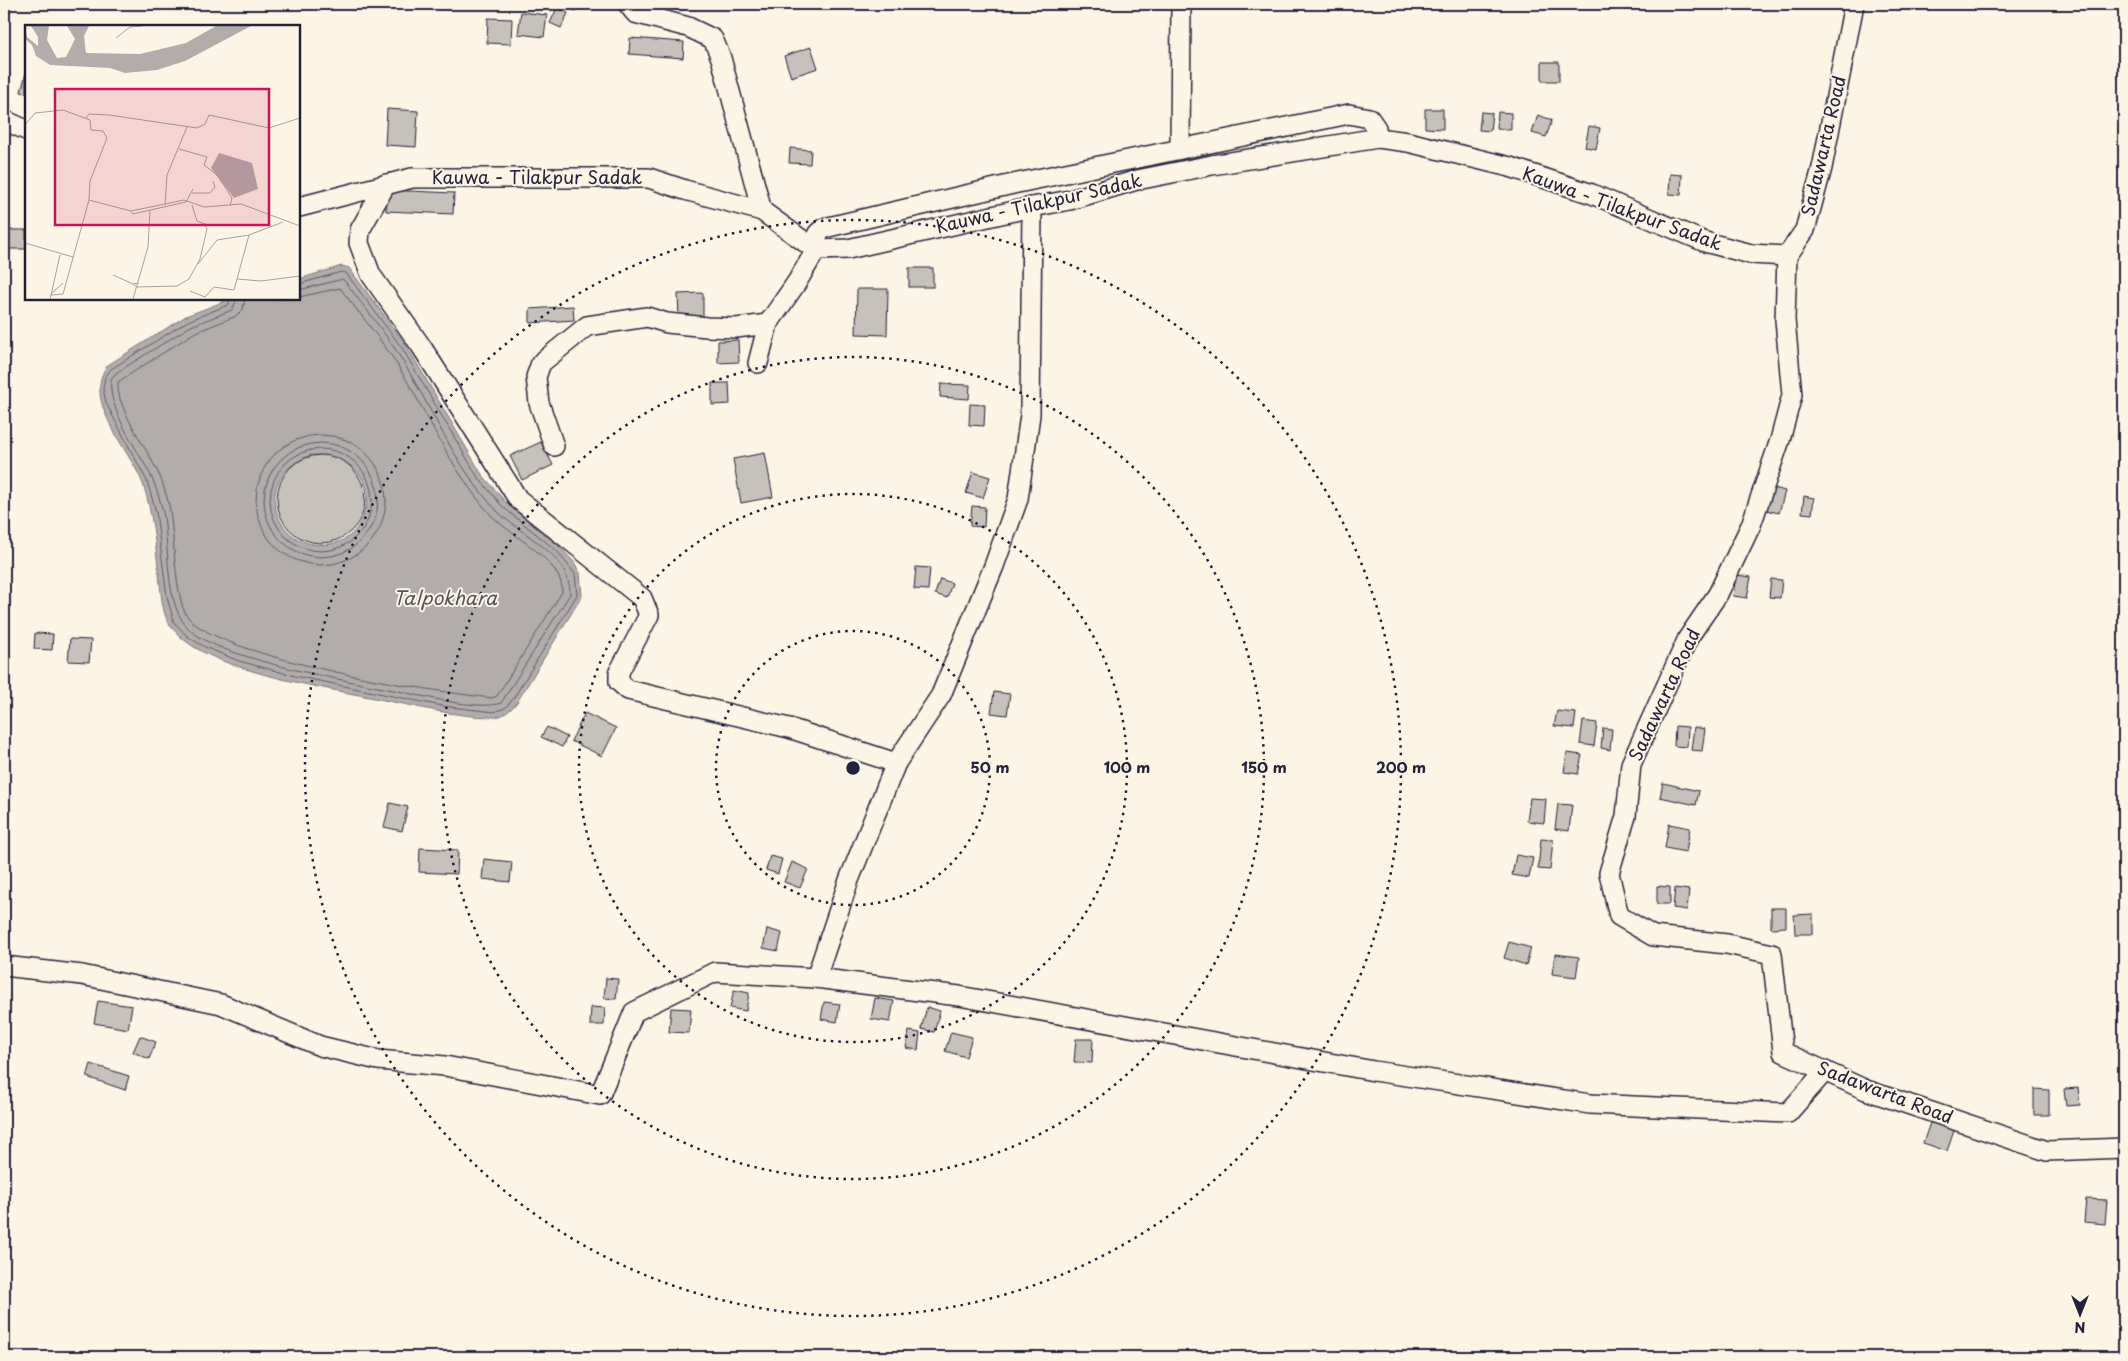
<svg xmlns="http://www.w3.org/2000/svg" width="2128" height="1361" font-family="'Playpen Sans',sans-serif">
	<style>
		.water { fill: #b2adab; stroke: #78757e; fill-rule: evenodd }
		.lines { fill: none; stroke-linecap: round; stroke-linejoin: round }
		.shore { stroke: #5c5a68; stroke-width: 1 }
		.building { fill: #c6c1bb; stroke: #22223b }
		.street-casing { stroke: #22223b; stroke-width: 22 }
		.street { stroke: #fcf5e5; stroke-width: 19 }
		.ring { fill: none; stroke: #22223b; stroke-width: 2.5; stroke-dasharray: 2.5 5 }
		.labels { text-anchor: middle; stroke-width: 4; stroke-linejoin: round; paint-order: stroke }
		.street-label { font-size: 18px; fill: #22223b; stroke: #fcf5e5 }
		.water-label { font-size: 19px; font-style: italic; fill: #545362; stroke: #fcf5e5 }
		.inset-road { fill: none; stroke: #a5a1a1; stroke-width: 1 }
		.view { fill: #c2185b; fill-opacity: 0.15; stroke: #c2185b; stroke-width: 2.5 }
		.inset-edge { fill: none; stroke: #22223b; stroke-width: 2.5 }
		.centre { fill: #22223b; stroke: #fcf5e5; stroke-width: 2.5 }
		.ring-label { font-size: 15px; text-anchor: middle; font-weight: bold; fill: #22223b; stroke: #fcf5e5; stroke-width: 4; stroke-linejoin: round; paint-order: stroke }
	</style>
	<rect width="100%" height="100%" fill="#fcf5e5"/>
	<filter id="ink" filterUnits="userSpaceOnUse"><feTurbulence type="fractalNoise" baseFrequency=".02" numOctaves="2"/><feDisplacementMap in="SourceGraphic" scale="10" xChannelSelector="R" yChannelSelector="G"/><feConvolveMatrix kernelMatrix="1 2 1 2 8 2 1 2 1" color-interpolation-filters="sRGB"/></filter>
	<g filter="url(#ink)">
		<path class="water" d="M 342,266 L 349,268 L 406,345 L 481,473 L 507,504 L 560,547 L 574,562 L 580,573 L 582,596 L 517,702 C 511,710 504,717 493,717 C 457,717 419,707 384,700 C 332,689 222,673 183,639 C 179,635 173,630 170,625 C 161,612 161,589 159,574 C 155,543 153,514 143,484 C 131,451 80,399 108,365 L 186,316 L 228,300 L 299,299 L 299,279 ZM 312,455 C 344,454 375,474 365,511 C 360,527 351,539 335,543 C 275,558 247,475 312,455 Z"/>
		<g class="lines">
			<g class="shore">
				<path d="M 231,299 L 228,305 L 188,321 L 111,369 L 105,377 L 103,388 L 106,403 L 147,481 L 156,512 L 167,597 L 174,622 L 187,636 L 205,647 L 239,661 L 295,676 L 442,706 L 494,712 L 505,708 L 513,699 L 577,595 L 575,574 L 557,551 L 503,507 L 477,476 L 402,348 L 346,273 L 341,272 L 299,284"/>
				<path d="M 237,299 L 232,310 L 191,326 L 116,373 L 111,379 C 107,409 138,449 151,476 C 156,486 159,498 162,508 C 171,543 162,606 191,631 C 205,642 225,650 242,655 C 291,671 343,680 393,690 C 419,695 478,711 501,703 L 570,594 C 571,554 522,536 498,512 C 454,466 431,405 397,352 C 381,327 361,303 343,279 L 299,290"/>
				<path d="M 245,299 L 243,309 L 236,316 L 194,333 L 118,382 C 115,409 153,455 162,482 C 165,492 169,502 170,511 C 174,534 175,600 187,616 C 217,658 435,692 492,698 L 497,696 L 562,592 C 564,561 512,537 492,516 C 449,469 426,408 391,355 C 375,332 357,310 340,288 L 299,297"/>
				<circle cx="321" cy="500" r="65"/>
				<circle cx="321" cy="500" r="57"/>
				<circle cx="321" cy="500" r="51"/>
			</g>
		</g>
		<g class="building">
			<path d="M 554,4 L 579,4 L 576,11 Z"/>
			<path d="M 557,8 L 568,13 L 561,28 L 550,23 Z"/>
			<path d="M 521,12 L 547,15 L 544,37 L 518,34 Z"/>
			<path d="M 488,18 L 512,19 L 511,44 L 487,43 Z"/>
			<path d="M 630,38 L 684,42 L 683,58 L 629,54 Z"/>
			<path d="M 811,47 L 818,68 L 791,77 L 784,56 Z"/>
			<rect x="1542" y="62" width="17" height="19"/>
			<path d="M 26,73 L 26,93 L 21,92 Z"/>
			<path d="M 387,109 L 418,111 L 416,147 L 385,145 Z"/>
			<path d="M 1425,109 L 1443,109 L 1443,129 L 1425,128 Z"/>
			<path d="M 1481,112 L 1492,113 L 1490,131 L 1479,130 Z"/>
			<path d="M 1498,112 L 1511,113 L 1511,130 L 1497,129 Z"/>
			<path d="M 1538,115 L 1552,120 L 1546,137 L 1532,133 Z"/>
			<path d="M 1589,126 L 1600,128 L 1596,149 L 1585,147 Z"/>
			<path d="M 790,148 L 811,150 L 810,164 L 789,163 Z"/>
			<path d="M 1670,174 L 1682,175 L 1681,195 L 1669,194 Z"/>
			<path d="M 387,190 L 454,193 L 453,214 L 386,211 Z"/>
			<rect x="4" y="230" width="22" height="19"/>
			<rect x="909" y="268" width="24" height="19"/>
			<path d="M 857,289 L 888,289 L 887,335 L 856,334 Z"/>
			<path d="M 703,293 L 703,317 L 679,318 L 678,294 Z"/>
			<path d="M 573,306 L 574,320 L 530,323 L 530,309 Z"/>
			<path d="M 738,340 L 739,362 L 718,363 L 718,341 Z"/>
			<path d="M 712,383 L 729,383 L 730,404 L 712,405 Z"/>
			<path d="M 941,384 L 970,385 L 969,399 L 940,397 Z"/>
			<path d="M 970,404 L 985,405 L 984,426 L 969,425 Z"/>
			<path d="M 541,442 L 553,465 L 522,480 L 510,456 Z"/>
			<path d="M 765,453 L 773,497 L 741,503 L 733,459 Z"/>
			<circle cx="321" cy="499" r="44"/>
			<path d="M 973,472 L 990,477 L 983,498 L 966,493 Z"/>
			<path d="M 1771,487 L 1785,491 L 1779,513 L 1766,510 Z"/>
			<path d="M 1804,496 L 1814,498 L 1812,514 L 1802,513 Z"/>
			<path d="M 972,506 L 985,507 L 984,527 L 970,526 Z"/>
			<path d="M 916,567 L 930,568 L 928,590 L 914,589 Z"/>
			<path d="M 1736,575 L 1751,577 L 1747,598 L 1733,596 Z"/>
			<path d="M 940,579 L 952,583 L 947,598 L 935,594 Z"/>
			<path d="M 1771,579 L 1782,580 L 1780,598 L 1769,597 Z"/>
			<path d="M 35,633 L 53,634 L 52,650 L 34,649 Z"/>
			<path d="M 70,639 L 91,640 L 89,662 L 68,661 Z"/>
			<path d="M 994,692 L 1010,694 L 1007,715 L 991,713 Z"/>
			<path d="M 1557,711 L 1576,713 L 1574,728 L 1554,726 Z"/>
			<path d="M 585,713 L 616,728 L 602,756 L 571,741 Z"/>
			<path d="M 1583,721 L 1597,723 L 1594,746 L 1580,744 Z"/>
			<path d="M 1675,726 L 1688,727 L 1687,747 L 1674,746 Z"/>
			<path d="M 547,727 L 567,737 L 562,747 L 541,737 Z"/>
			<path d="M 1694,727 L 1705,729 L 1702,751 L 1691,750 Z"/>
			<path d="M 1603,728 L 1612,729 L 1610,750 L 1601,748 Z"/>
			<path d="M 1567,753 L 1582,755 L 1578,774 L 1564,772 Z"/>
			<path d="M 1663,783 L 1699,791 L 1696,805 L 1660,797 Z"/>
			<path d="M 1530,798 L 1546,799 L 1544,823 L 1527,821 Z"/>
			<path d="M 390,803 L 408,807 L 402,831 L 384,827 Z"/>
			<path d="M 1558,804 L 1572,805 L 1569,831 L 1555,829 Z"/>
			<path d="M 1669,824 L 1690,828 L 1686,852 L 1665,848 Z"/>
			<path d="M 1541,839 L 1553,840 L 1550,870 L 1538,869 Z"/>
			<path d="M 420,848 L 458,850 L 457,874 L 419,872 Z"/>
			<path d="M 1516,855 L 1533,858 L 1529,878 L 1512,875 Z"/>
			<path d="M 770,856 L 782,859 L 778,874 L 766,870 Z"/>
			<path d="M 484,859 L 512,862 L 510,882 L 482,879 Z"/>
			<path d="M 792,862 L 808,869 L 800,888 L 784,882 Z"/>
			<path d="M 1657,886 L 1670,887 L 1670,904 L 1657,904 Z"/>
			<path d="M 1675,888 L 1689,890 L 1687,910 L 1673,908 Z"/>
			<path d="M 1771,908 L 1786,908 L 1786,927 L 1771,928 Z"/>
			<path d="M 1813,914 L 1813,934 L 1795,934 L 1794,915 Z"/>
			<path d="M 767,929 L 782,933 L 778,951 L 763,948 Z"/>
			<path d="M 1509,942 L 1531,948 L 1526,965 L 1504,958 Z"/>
			<path d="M 1555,954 L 1579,957 L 1576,977 L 1552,974 Z"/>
			<path d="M 606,978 L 618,979 L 616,999 L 604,998 Z"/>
			<path d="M 734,990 L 749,993 L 746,1011 L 730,1008 Z"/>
			<path d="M 875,998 L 894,1001 L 890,1022 L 871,1019 Z"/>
			<path d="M 98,1001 L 132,1006 L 128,1029 L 94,1023 Z"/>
			<path d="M 824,1002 L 840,1004 L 837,1022 L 821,1019 Z"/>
			<path d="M 591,1007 L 605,1008 L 604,1025 L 590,1025 Z"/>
			<path d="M 927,1007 L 940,1011 L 934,1032 L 921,1029 Z"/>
			<path d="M 671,1008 L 691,1009 L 689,1033 L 669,1032 Z"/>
			<path d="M 909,1031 L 920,1033 L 918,1050 L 906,1048 Z"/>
			<path d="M 951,1032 L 972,1037 L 966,1057 L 945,1051 Z"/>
			<path d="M 140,1036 L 156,1042 L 149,1059 L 133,1052 Z"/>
			<path d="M 1076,1039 L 1093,1039 L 1092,1063 L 1074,1062 Z"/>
			<path d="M 91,1064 L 129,1076 L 125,1090 L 87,1077 Z"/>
			<path d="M 2078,1088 L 2080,1105 L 2066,1106 L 2064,1089 Z"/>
			<path d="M 2034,1089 L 2049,1090 L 2049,1115 L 2034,1115 Z"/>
			<path d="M 1931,1120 L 1955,1128 L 1947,1151 L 1923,1143 Z"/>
			<path d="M 2086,1199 L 2107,1200 L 2105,1224 L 2084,1222 Z"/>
		</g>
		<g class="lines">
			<g class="street-casing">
				<g id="street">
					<path d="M 628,4 L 635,13 L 688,27 L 713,39 L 721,58 L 762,211"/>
					<path d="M 1854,4 L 1822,168 L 1805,230 L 1787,256 L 1785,320 L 1792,395 L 1780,440 L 1751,525 L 1718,594 L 1688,638 L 1631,764 L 1626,816 L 1609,873 L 1619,916 L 1653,936 L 1727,944 L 1772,954 L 1783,1052 L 1866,1090 L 2047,1151 L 2124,1148"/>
					<path d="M 4,120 L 26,130"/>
					<path d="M 1180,149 L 1181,4"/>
					<path d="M 386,184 L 360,230 L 359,243 L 371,275 L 421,346 L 518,499 L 642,598 L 649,615 L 619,672 L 619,682 L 628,690 L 789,728 L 896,763"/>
					<path d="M 299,207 L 412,178 L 649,178 L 685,190 L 762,211 L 816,250 L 848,249 L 1032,207 L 1070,200 L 1137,180 L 1212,165 L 1378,138 L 1408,142 L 1510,167 L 1592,194 L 1705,242 L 1751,254 L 1787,256"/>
					<path d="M 758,363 L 768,324 L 797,282 L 816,250 L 818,233 L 824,228 L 1013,184 L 1349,114 L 1369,118 L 1376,128 L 1378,138"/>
					<path d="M 554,446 L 539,403 L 536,377 L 541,363 L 587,326 L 647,317 L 667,323 L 707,327 L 736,328 L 768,324"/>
					<path d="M 4,966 L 82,975 L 221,1004 L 320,1046 L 378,1060 L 445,1066 L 600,1095 L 634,1012 L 715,972 L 816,978 L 959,996 L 1374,1071 L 1590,1104 L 1788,1113 L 1825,1071"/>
					<path d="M 816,978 L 849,880 L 896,763 L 941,695 L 994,566 L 1018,499 L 1030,415 L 1032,207"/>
				</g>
			</g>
			<use href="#street" class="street"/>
		</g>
	</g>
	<g class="ring">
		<circle cx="853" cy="768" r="137"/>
		<circle cx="853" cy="768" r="274"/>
		<circle cx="853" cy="768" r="411"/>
		<circle cx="853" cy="768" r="548"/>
	</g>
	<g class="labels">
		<g class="street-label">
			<text transform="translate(1824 146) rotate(-77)" y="6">Sadawarta Road</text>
			<text x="537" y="184">Kauwa - Tilakpur Sadak</text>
			<text transform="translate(1039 204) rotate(-13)" y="6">Kauwa - Tilakpur Sadak</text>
			<text transform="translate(1622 209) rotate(20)" y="6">Kauwa - Tilakpur Sadak</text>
			<text transform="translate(1665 695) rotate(-65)" y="6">Sadawarta Road</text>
			<text transform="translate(1885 1093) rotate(21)" y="6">Sadawarta Road</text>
		</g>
		<g class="water-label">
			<text x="445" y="605">Talpokhara</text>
		</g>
	</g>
	<g transform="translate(25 25)">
		<rect width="275" height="275" fill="#fcf5e5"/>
		<path d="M 0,1 L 2,12 L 13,21 L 13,12 L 6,1 L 24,1 L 22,15 L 32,33 L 41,32 L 50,14 L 42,1 L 64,1 L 59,11 L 61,28 L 115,29 L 161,18 L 191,1 L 226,1 L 160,36 L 132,45 L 100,48 L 85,43 L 25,40 L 11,31 L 7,20 L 0,14 ZM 194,128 L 227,138 L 233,164 L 209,173 L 186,143 Z" fill="#b2adab"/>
		<path class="inset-road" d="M 91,13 L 105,2 L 117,1M 61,93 L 64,89 L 84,90 L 172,103 L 180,99 L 184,90 L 244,103 L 275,93M 0,100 L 10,88 L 38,85 L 65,95 L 66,105 L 78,106 L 82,113 L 65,156 L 64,175 L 38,269 L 26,270 L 25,274M 154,124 L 182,132 L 179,140 L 192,150 L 207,173 L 205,181M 167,168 L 185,168 L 190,162 L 188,156M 64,175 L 106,186 L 159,175 L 179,182 L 216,179 L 275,201M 140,180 L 142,150 L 162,102M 106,186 L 108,189 L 161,177 L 168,164M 0,218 L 48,232M 173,239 L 192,215 L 224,210 L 258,197M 88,250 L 108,259 L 114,258M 212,254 L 236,256 L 275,251M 108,259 L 112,262 L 152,261 L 164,254 L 175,234 L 182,204 L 180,199 L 172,196 L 167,180M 165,266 L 180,272 L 189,262 L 209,265 L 224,210M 26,269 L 38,258M 26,270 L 35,230M 108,274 L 123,222 L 125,185"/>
		<path class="view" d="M 30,64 L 244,64 L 244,200 L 30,200 Z"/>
		<rect width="275" height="275" class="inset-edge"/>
	</g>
	<circle cx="853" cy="768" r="8" class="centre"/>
	<g class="ring-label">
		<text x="990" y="773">50 m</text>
		<text x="1127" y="773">100 m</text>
		<text x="1264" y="773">150 m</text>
		<text x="1401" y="773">200 m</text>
	</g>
	<rect width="2128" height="1361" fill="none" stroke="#fcf5e5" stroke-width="20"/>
	<rect x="10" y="10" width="2108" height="1341" fill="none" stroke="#22223b" stroke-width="2" filter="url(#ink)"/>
	<g transform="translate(2080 1314) rotate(180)" stroke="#fcf5e5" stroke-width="4" paint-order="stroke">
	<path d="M0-4L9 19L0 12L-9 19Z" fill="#22223b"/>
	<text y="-8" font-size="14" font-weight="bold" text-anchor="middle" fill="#22223b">N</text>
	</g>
</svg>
